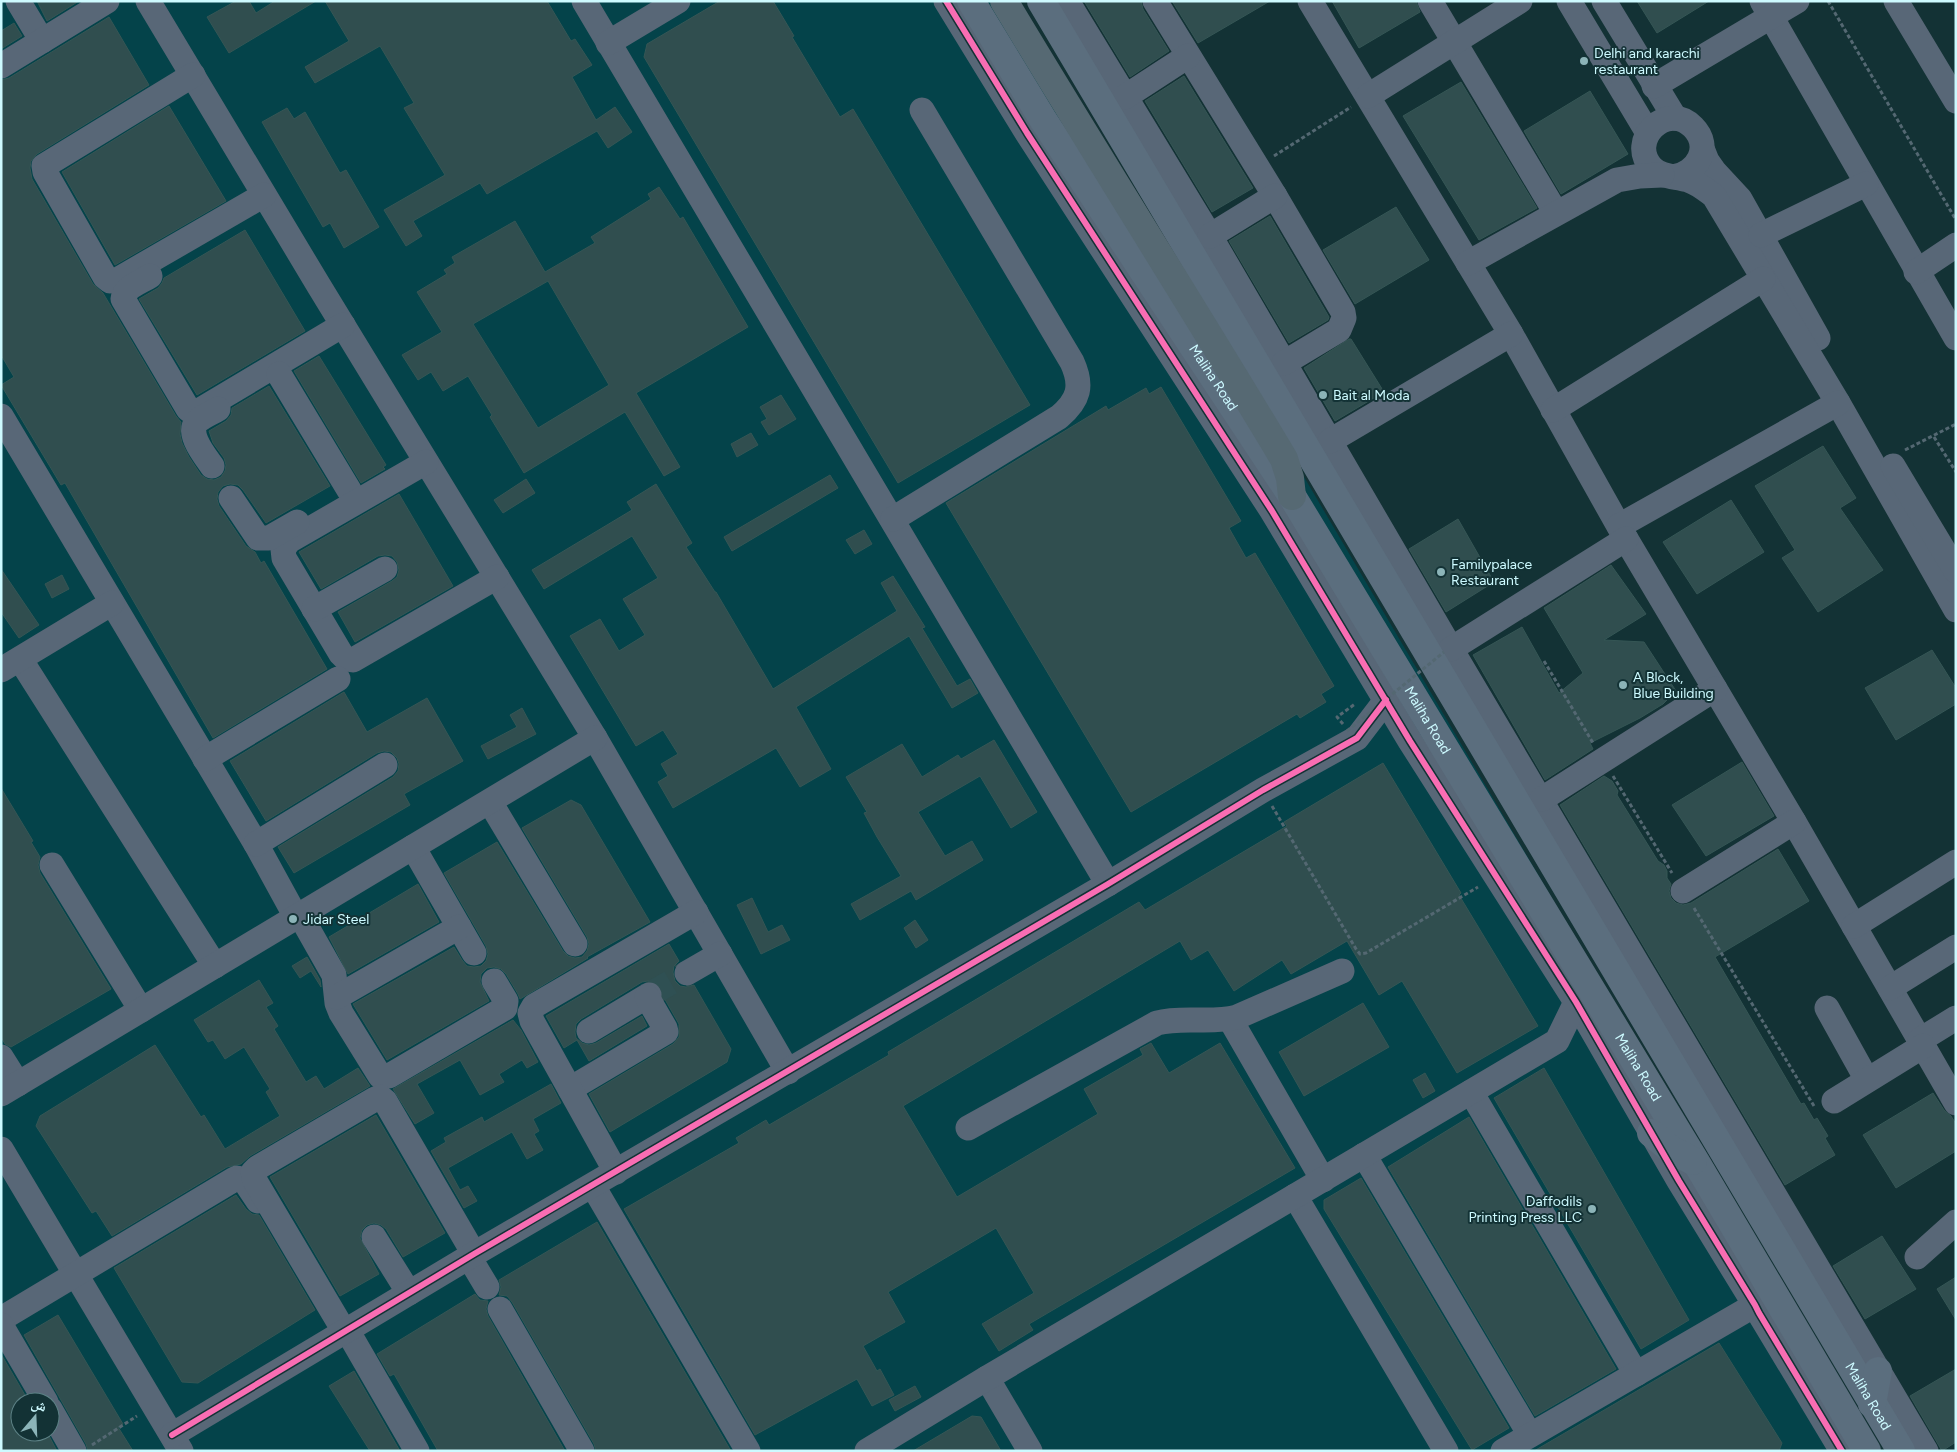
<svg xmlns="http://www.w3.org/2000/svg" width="1957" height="1452" font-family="Figtree,'Noto Naskh Arabic',sans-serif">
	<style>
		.built { fill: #04434a; fill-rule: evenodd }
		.building { fill: #304e4f; stroke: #355655; fill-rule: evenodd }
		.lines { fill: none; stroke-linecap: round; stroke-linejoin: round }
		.minor-tunnel { stroke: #2f5053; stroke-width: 25; stroke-dasharray: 25 12; stroke-linecap: butt }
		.path { stroke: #546872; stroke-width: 3; stroke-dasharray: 4 2.5; stroke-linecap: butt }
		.minor { stroke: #586777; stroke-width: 25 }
		.major { stroke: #5b6e7e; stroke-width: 28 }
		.highway { stroke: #566973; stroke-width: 28 }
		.path-bridge { stroke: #546872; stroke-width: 3; stroke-dasharray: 4 2.5; stroke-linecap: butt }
		.cycleway-casing { stroke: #133235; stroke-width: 9 }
		.cycleway { stroke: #f96db3; stroke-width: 6 }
		.poi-dot { fill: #8cb4b8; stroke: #133235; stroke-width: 2 }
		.labels { text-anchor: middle; stroke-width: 4; stroke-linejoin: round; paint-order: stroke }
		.poi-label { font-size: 14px; fill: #cdfaff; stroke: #133235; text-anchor: start }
		.street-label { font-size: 14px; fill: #cdfaff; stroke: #133235 }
	</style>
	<rect width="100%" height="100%" fill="#133235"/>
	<path class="built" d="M 1,1 L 1014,1 L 1267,414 L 1760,1252 L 1880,1451 L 1,1451 ZM 20,1402 L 50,1402 L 50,1432 L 20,1432 Z"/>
	<g class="building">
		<path d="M 37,1 L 79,1 L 47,21 Z"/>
		<path d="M 236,1 L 249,1 L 256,13 L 275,1 L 316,1 L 229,53 L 207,17 Z"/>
		<path d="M 325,1 L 547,1 L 571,41 L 575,39 L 592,65 L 572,77 L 596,120 L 615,107 L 632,132 L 608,148 L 597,131 L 487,194 L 480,183 L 413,221 L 422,236 L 406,246 L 384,210 L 445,175 L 404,108 L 414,103 L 380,46 L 315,83 L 305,67 L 349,41 Z"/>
		<path d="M 720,1 L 773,1 L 794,36 L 792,37 L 840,117 L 853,109 L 1030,405 L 898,483 L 644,57 L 647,44 Z"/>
		<path d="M 1084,1 L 1141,1 L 1143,9 L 1169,51 L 1130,77 Z"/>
		<path d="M 1172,1 L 1270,1 L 1198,43 Z"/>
		<path d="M 1332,1 L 1416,1 L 1420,12 L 1359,48 Z"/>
		<path d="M 1637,1 L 1709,1 L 1657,33 Z"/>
		<path d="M 109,17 L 149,85 L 37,154 L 31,161 L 30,168 L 32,179 L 93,284 L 103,293 L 176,416 L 181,422 L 180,434 L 182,443 L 189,457 L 201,475 L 207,479 L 214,480 L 221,477 L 225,471 L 226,465 L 224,458 L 213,443 L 209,431 L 226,421 L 231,415 L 232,408 L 269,386 L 330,486 L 266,523 L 243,490 L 238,485 L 230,484 L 223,486 L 218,492 L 217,499 L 219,506 L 246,546 L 255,552 L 261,563 L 264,561 L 327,669 L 213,738 L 65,483 L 61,485 L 1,385 L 14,377 L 1,355 L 1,80 L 9,78 Z"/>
		<path d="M 14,23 L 22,36 L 1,49 L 1,31 Z"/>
		<path d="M 1184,76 L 1253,188 L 1212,212 L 1145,101 Z"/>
		<path d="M 1461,82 L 1537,208 L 1479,240 L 1403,116 Z"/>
		<path d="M 1590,91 L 1628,154 L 1561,194 L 1524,131 Z"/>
		<path d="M 169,106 L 226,201 L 115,265 L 62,172 Z"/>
		<path d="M 287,108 L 294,119 L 305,112 L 340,173 L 346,170 L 379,227 L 344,248 L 330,223 L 323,227 L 262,122 Z"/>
		<path d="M 659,187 L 680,219 L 683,217 L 748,327 L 636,393 L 680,467 L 664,476 L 625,412 L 524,473 L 490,417 L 492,415 L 468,376 L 443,391 L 431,372 L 418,380 L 402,355 L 442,332 L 417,292 L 447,274 L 444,270 L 455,263 L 452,257 L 515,221 L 545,272 L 595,243 L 591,237 L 651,199 L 648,194 ZM 548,281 L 609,385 L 538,428 L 473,324 Z"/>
		<path d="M 1396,207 L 1429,260 L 1355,304 L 1323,250 Z"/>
		<path d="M 1270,216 L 1329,317 L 1328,320 L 1289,343 L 1229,241 Z"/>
		<path d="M 245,230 L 305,331 L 197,395 L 139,299 L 158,288 L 162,283 L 164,278 Z"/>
		<path d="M 1349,339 L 1351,339 L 1384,392 L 1335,421 L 1304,368 Z"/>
		<path d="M 319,356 L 386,465 L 383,467 L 385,469 L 361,483 L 294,371 Z"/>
		<path d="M 1161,387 L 1241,521 L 1229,528 L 1246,558 L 1255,553 L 1334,686 L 1321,694 L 1326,702 L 1300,718 L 1297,714 L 1131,812 L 946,503 L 1106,406 L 1108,410 L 1146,388 L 1149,394 Z"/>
		<path d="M 781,395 L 796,419 L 769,435 L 761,422 L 767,419 L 760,407 Z"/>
		<path d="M 751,433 L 758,445 L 737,457 L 731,444 Z"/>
		<path d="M 1823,446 L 1856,498 L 1840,508 L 1883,570 L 1818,612 L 1782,558 L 1795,550 L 1755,486 Z"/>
		<path d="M 830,475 L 838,488 L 732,551 L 724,537 Z"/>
		<path d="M 526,479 L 535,493 L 503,513 L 494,500 Z"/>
		<path d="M 656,484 L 692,543 L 686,547 L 715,592 L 716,592 L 773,689 L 897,611 L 881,583 L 893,576 L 925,627 L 922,628 L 957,686 L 970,679 L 978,693 L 952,708 L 909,636 L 796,707 L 831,769 L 800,787 L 776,748 L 673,808 L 658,782 L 668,776 L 661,764 L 678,754 L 663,730 L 636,746 L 570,636 L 600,619 L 619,651 L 645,635 L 623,599 L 658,578 L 632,536 L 544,589 L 532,570 L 632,510 L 627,502 Z"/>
		<path d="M 399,494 L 453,586 L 355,642 L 338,612 L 392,581 L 397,577 L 399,570 L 397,562 L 392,556 L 385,555 L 378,556 L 321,589 L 299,552 Z"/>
		<path d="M 1731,500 L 1764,552 L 1697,594 L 1663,542 Z"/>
		<path d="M 1458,519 L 1494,582 L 1446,612 L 1409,549 Z"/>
		<path d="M 864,530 L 872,544 L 855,554 L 846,540 Z"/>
		<path d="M 1611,565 L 1646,614 L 1604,640 L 1644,642 L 1676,691 L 1663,704 L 1640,718 L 1590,743 L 1593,749 L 1545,780 L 1473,655 L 1522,627 L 1559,693 L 1583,673 L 1544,608 Z"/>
		<path d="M 1,569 L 39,625 L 19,638 L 1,612 Z"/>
		<path d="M 62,575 L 69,589 L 52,598 L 45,584 Z"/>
		<path d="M 1932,650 L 1956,688 L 1956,704 L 1896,740 L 1865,688 Z"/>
		<path d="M 344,692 L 367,732 L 427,698 L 463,761 L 404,794 L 410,805 L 294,873 L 278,847 L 393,777 L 398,771 L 399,764 L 397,758 L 391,752 L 384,751 L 377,753 L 266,821 L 230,761 Z"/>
		<path d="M 522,708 L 536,734 L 488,759 L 481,746 L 517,727 L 510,715 Z"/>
		<path d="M 994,740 L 1037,812 L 1011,828 L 980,776 L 918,812 L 945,856 L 972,841 L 983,860 L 916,900 L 911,891 L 860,920 L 851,904 L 901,876 L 877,837 L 864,813 L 867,812 L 846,777 L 902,744 L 922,777 L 958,755 L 961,759 Z"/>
		<path d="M 1742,762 L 1774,816 L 1706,856 L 1672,805 Z"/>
		<path d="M 1383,763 L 1461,893 L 1459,895 L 1538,1026 L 1457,1073 L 1402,981 L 1379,995 L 1347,941 L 1291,974 L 1282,960 L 1234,991 L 1208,950 L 1191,960 L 1180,941 L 903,1106 L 957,1197 L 1098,1114 L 1084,1089 L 1143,1055 L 1140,1049 L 1151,1043 L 1169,1073 L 1220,1043 L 1295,1168 L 1029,1324 L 1033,1330 L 999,1351 L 982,1324 L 1034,1293 L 996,1228 L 888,1292 L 905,1322 L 863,1346 L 877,1371 L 880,1369 L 894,1395 L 872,1406 L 857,1379 L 755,1435 L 624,1209 L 739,1143 L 736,1138 L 766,1120 L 769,1125 L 889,1055 L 888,1052 L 1139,902 L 1145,910 L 1287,826 L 1284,822 Z"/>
		<path d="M 1604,776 L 1612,781 L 1618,791 L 1617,795 L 1658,861 L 1664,865 L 1667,871 L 1667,878 L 1671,884 L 1669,891 L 1671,898 L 1676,903 L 1683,905 L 1691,903 L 1778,849 L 1809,901 L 1715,957 L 1801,1104 L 1804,1103 L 1814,1120 L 1817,1118 L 1828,1136 L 1825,1138 L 1835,1155 L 1785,1185 L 1560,805 Z"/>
		<path d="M 1,788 L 33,841 L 31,842 L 40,857 L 38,865 L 40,873 L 111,989 L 11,1047 L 5,1044 L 1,1037 Z"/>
		<path d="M 571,800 L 581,805 L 650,922 L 587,957 L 588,958 L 520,999 L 518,994 L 506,974 L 501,969 L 494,967 L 487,968 L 481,974 L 480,982 L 489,1001 L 387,1060 L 353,1004 L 454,947 L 462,960 L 467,966 L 474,967 L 481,966 L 486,961 L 488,954 L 486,946 L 444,873 L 497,842 L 563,951 L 568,956 L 575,958 L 582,957 L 587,951 L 589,944 L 587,937 L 522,828 Z"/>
		<path d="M 418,884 L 439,922 L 348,974 L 329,937 Z"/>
		<path d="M 752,898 L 768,932 L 782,925 L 790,940 L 761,954 L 737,905 Z"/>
		<path d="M 915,920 L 928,940 L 916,948 L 904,928 Z"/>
		<path d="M 669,944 L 679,961 L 674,966 L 673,972 L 675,981 L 680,986 L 686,987 L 694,985 L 731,1049 L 727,1062 L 610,1132 L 589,1094 L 673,1044 L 679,1037 L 679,1024 L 663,996 L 662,988 L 656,982 L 648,981 L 642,982 L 581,1019 L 576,1024 L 575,1032 L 576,1038 L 582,1043 L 589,1045 L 596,1043 L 642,1016 L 647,1026 L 589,1061 L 577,1040 L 564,1048 L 546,1016 Z"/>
		<path d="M 307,957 L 320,980 L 321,987 L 311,971 L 300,978 L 292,966 Z"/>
		<path d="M 259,980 L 273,1003 L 266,1007 L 278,1026 L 274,1029 L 306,1082 L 316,1076 L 324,1089 L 358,1068 L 370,1086 L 250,1156 L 241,1164 L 227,1167 L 112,1236 L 96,1211 L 92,1213 L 36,1126 L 40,1116 L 155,1045 L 201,1117 L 204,1115 L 225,1149 L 280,1116 L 266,1092 L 270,1089 L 244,1047 L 225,1059 L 213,1040 L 208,1042 L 194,1020 Z"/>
		<path d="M 1363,1003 L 1389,1047 L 1304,1096 L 1279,1052 Z"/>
		<path d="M 513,1020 L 521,1030 L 538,1062 L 527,1068 L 522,1060 L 499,1074 L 504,1082 L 480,1095 L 460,1060 L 417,1084 L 434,1113 L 415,1124 L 393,1089 Z"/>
		<path d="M 1544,1068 L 1689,1320 L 1641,1349 L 1494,1098 Z"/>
		<path d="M 1425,1073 L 1435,1091 L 1423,1098 L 1413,1080 Z"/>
		<path d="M 551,1084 L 561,1103 L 533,1119 L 539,1131 L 534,1134 L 543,1150 L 527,1159 L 512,1132 L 448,1168 L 460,1190 L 468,1186 L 477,1201 L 464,1208 L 431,1151 L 446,1142 L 444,1138 L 482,1117 L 484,1122 Z"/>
		<path d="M 1933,1093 L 1944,1110 L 1951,1116 L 1956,1124 L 1956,1151 L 1896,1188 L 1863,1135 Z"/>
		<path d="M 376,1115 L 445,1233 L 403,1257 L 386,1229 L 381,1225 L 374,1223 L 367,1225 L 362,1230 L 360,1238 L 379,1274 L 340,1296 L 270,1177 Z"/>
		<path d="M 1469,1117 L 1616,1369 L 1535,1416 L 1388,1167 Z"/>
		<path d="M 1361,1178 L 1509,1428 L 1472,1450 L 1324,1209 L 1324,1200 Z"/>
		<path d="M 236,1195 L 246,1209 L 252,1214 L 259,1215 L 315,1310 L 198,1383 L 182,1382 L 114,1268 Z"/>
		<path d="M 597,1222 L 731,1451 L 596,1451 L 594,1444 L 512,1302 L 507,1296 L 499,1295 L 501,1287 L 499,1280 Z"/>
		<path d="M 1882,1236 L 1916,1289 L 1865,1319 L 1833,1266 Z"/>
		<path d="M 1956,1277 L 1956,1320 L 1937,1289 Z"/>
		<path d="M 475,1294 L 480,1300 L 488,1301 L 486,1309 L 488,1316 L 565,1451 L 438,1451 L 394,1374 L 390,1376 L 377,1354 Z"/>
		<path d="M 58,1315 L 123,1424 L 118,1427 L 133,1451 L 88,1451 L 86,1444 L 24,1335 Z"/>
		<path d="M 1719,1343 L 1782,1443 L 1779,1451 L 1534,1451 Z"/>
		<path d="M 1,1354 L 29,1402 L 20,1402 L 20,1432 L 47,1432 L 57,1451 L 1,1451 Z"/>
		<path d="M 1956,1369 L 1956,1442 L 1942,1451 L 1910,1396 Z"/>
		<path d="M 354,1371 L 400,1451 L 370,1451 L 329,1386 Z"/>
		<path d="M 915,1386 L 921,1397 L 895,1411 L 889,1400 Z"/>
		<path d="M 972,1416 L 981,1417 L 1001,1451 L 913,1451 Z"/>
	</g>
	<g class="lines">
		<path class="minor-tunnel" d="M 649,995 L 687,973"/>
		<g class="path">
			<path d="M 1828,1 L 1956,220"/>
			<path d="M 1274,156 L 1351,107"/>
			<path d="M 1934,437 L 1956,472"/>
			<path d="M 1905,450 L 1956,424"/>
			<path d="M 1544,661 L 1593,743"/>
			<path d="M 1343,724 L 1337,717 L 1355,704"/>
			<path d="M 1613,776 L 1672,873"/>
			<path d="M 1272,806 L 1356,949 L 1360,954 L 1366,953 L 1478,887"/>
			<path d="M 1694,908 L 1814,1106"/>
			<path d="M 92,1445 L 137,1416"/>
		</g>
		<g class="minor">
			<path d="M 18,1 L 42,41"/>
			<path d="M 148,1 L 319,286 L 595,738 L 788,1072"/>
			<path d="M 584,1 L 1108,884"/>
			<path d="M 946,1 L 1027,133 L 1272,511 L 1410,741 L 1576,1002 L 1679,1181 L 1755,1305 L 1759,1313 L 1842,1451"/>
			<path d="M 1067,1 L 1210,236 L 1451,649 L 1926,1451"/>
			<path d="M 1155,1 L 1275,196 L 1343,312 L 1344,318 L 1339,330 L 1284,363"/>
			<path d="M 1310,1 L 1511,334 L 1626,539 L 1794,822 L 1956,1103"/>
			<path d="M 1430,1 L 1556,213"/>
			<path d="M 1569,1 L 1648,133"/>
			<path d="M 1604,1 L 1675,118"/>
			<path d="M 1762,1 L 1956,338"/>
			<path d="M 1896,1 L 1956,101"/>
			<path d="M 608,43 L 678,1"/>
			<path d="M 1,66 L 107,1"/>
			<path d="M 193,75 L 44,166 L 45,172 L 105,277 L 110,281 L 117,280 L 264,195"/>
			<path d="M 1654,86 L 1797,1"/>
			<path d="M 1368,96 L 1520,1"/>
			<path d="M 1125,97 L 1188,56"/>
			<path d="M 1703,151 L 1707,161 L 1714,171 L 1740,199 L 1818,338"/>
			<path d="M 1673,177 C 1697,174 1713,147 1693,127 C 1667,100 1626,141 1652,168 C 1662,178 1676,176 1688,180 C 1698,183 1706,190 1714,196 L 1838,403 L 1956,610"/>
			<path d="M 1761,235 L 1866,184"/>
			<path d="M 1210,236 L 1275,196"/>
			<path d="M 1468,263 L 1617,180 L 1640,176 L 1662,175"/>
			<path d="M 1916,272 L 1956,245"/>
			<path d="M 150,276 C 141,282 124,287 123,299 L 188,409 L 192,412 L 197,412 L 343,325"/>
			<path d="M 279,374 L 349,490"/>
			<path d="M 1553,410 L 1763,279"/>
			<path d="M 1,416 L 256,844 L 296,917"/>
			<path d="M 1330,441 L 1511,334"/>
			<path d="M 426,462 L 289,541 L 283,549 L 284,558 L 341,654 L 346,659 L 353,660 L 497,577"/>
			<path d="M 212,466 C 205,456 185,432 198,421 C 203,416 212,413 218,409"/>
			<path d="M 1893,466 L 1956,571"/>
			<path d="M 231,498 L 258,538 L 269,538 L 297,522"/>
			<path d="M 893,519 L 1059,417 C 1079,400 1083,386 1072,362 L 922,110"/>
			<path d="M 1619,526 L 1838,403"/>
			<path d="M 314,609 L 385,569"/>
			<path d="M 1451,649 L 1626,539"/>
			<path d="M 20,659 L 215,966"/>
			<path d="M 1,670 L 112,603"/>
			<path d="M 205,759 L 338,679"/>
			<path d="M 1542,799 L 1715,689"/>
			<path d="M 490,802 L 575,944"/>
			<path d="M 256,844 L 385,765"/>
			<path d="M 413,847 L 474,953"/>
			<path d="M 52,865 L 141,1010"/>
			<path d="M 1683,891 L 1794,822"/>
			<path d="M 300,915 L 334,975 L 337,1003 L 341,1013 L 380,1076 L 389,1076 L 505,1008 L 506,1001 L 494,981"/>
			<path d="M 1854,926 L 1956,862"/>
			<path d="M 687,973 L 720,954"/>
			<path d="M 1890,988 L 1956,947"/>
			<path d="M 337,997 L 459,927"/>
			<path d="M 1827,1008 L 1867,1080"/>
			<path d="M 1230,1019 L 1323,1180"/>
			<path d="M 589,1031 L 649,995"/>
			<path d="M 1920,1040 L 1956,1018"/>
			<path d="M 1,1057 L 18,1084"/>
			<path d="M 570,1089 L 666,1032 L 665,1028 L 647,997"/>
			<path d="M 1471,1092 L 1636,1374"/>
			<path d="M 1,1094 L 595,738"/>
			<path d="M 1834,1101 L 1923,1046"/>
			<path d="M 968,1128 L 1157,1023 C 1183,1016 1211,1024 1237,1017 L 1342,971"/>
			<path d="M 1,1149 L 181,1451"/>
			<path d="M 1364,1155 L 1530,1435"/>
			<path d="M 616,1172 L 532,1021 L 530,1013 L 534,1006 L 696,912"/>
			<path d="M 593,1186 L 748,1451"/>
			<path d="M 1295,1196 L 1446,1451"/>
			<path d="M 374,1237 L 409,1293"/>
			<path d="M 469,1257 L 487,1287"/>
			<path d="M 1917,1257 L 1956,1222"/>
			<path d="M 500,1309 L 582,1451"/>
			<path d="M 1,1319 L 233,1180 L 237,1178 L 244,1180 L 258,1201"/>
			<path d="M 1,1325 L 46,1402"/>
			<path d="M 347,1330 L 417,1451"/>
			<path d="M 344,1331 L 254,1179 L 253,1172 L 257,1168 L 375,1099 L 380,1097 L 385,1101 L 474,1254"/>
			<path d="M 987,1378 L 1030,1451"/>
			<path d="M 50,1409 L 74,1451"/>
			<path d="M 172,1435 L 474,1254 L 1108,884 L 1263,790 L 1357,738 L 1386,700"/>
			<path d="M 867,1451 L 987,1378 L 1557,1041 L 1576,1002"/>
			<path d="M 1503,1451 L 1755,1305"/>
		</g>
		<g class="major">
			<path id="s1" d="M 971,1 L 1044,121 L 1292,496 L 1696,1162 L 1867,1451"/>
			<path id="s2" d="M 1041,1 L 1901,1451"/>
			<path d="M 1651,1133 L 1672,1150 L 1693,1161"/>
			<path d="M 1872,1404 L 1878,1371"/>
		</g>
		<path class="highway" d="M 1004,1 C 1096,155 1192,305 1284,459 L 1290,478 L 1292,496"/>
		<path class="path-bridge" d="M 1347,731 L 1444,652"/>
		<g class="cycleway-casing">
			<g id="cycleway">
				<path d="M 946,1 L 1027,133 L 1272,511 L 1410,741 L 1576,1002 L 1679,1181 L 1755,1305 L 1759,1313 L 1842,1451"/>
				<path d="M 172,1435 L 474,1254 L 1108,884 L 1263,790 L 1357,738 L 1386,700"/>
			</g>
		</g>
		<use href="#cycleway" class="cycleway"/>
	</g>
	<g class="poi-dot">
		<circle cx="1584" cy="61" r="5"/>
		<circle cx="1323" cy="395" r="5"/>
		<circle cx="1441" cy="572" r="5"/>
		<circle cx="1623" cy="685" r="5"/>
		<circle cx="293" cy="919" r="5"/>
		<circle cx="1592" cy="1209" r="5"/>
	</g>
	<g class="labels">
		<g class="poi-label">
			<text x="1594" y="58">Delhi and karachi<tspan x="1594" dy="16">restaurant</tspan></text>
			<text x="1333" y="400">Bait al Moda</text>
			<text x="1451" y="569">Familypalace<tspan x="1451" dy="16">Restaurant</tspan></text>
			<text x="1633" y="682">A Block,<tspan x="1633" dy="16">Blue Building</tspan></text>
			<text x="303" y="924">Jidar Steel</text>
			<text x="1582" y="1206" text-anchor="end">Daffodils<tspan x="1582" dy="16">Printing Press LLC</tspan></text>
		</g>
		<g class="street-label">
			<text dy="5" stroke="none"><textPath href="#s1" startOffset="448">Maliha Road</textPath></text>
			<text dy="5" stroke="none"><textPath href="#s1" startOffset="852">Maliha Road</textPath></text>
			<text dy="5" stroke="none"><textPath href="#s1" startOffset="1258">Maliha Road</textPath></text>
			<text dy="5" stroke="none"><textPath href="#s2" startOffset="1622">Maliha Road</textPath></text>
		</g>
	</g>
	<rect width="1957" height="1452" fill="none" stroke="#cdfaff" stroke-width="5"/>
	<g transform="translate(35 1417) rotate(19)"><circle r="24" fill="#133235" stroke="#5d8286"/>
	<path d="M0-4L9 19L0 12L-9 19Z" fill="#8cb4b8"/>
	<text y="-8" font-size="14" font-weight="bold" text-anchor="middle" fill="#cdfaff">ش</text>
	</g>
</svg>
